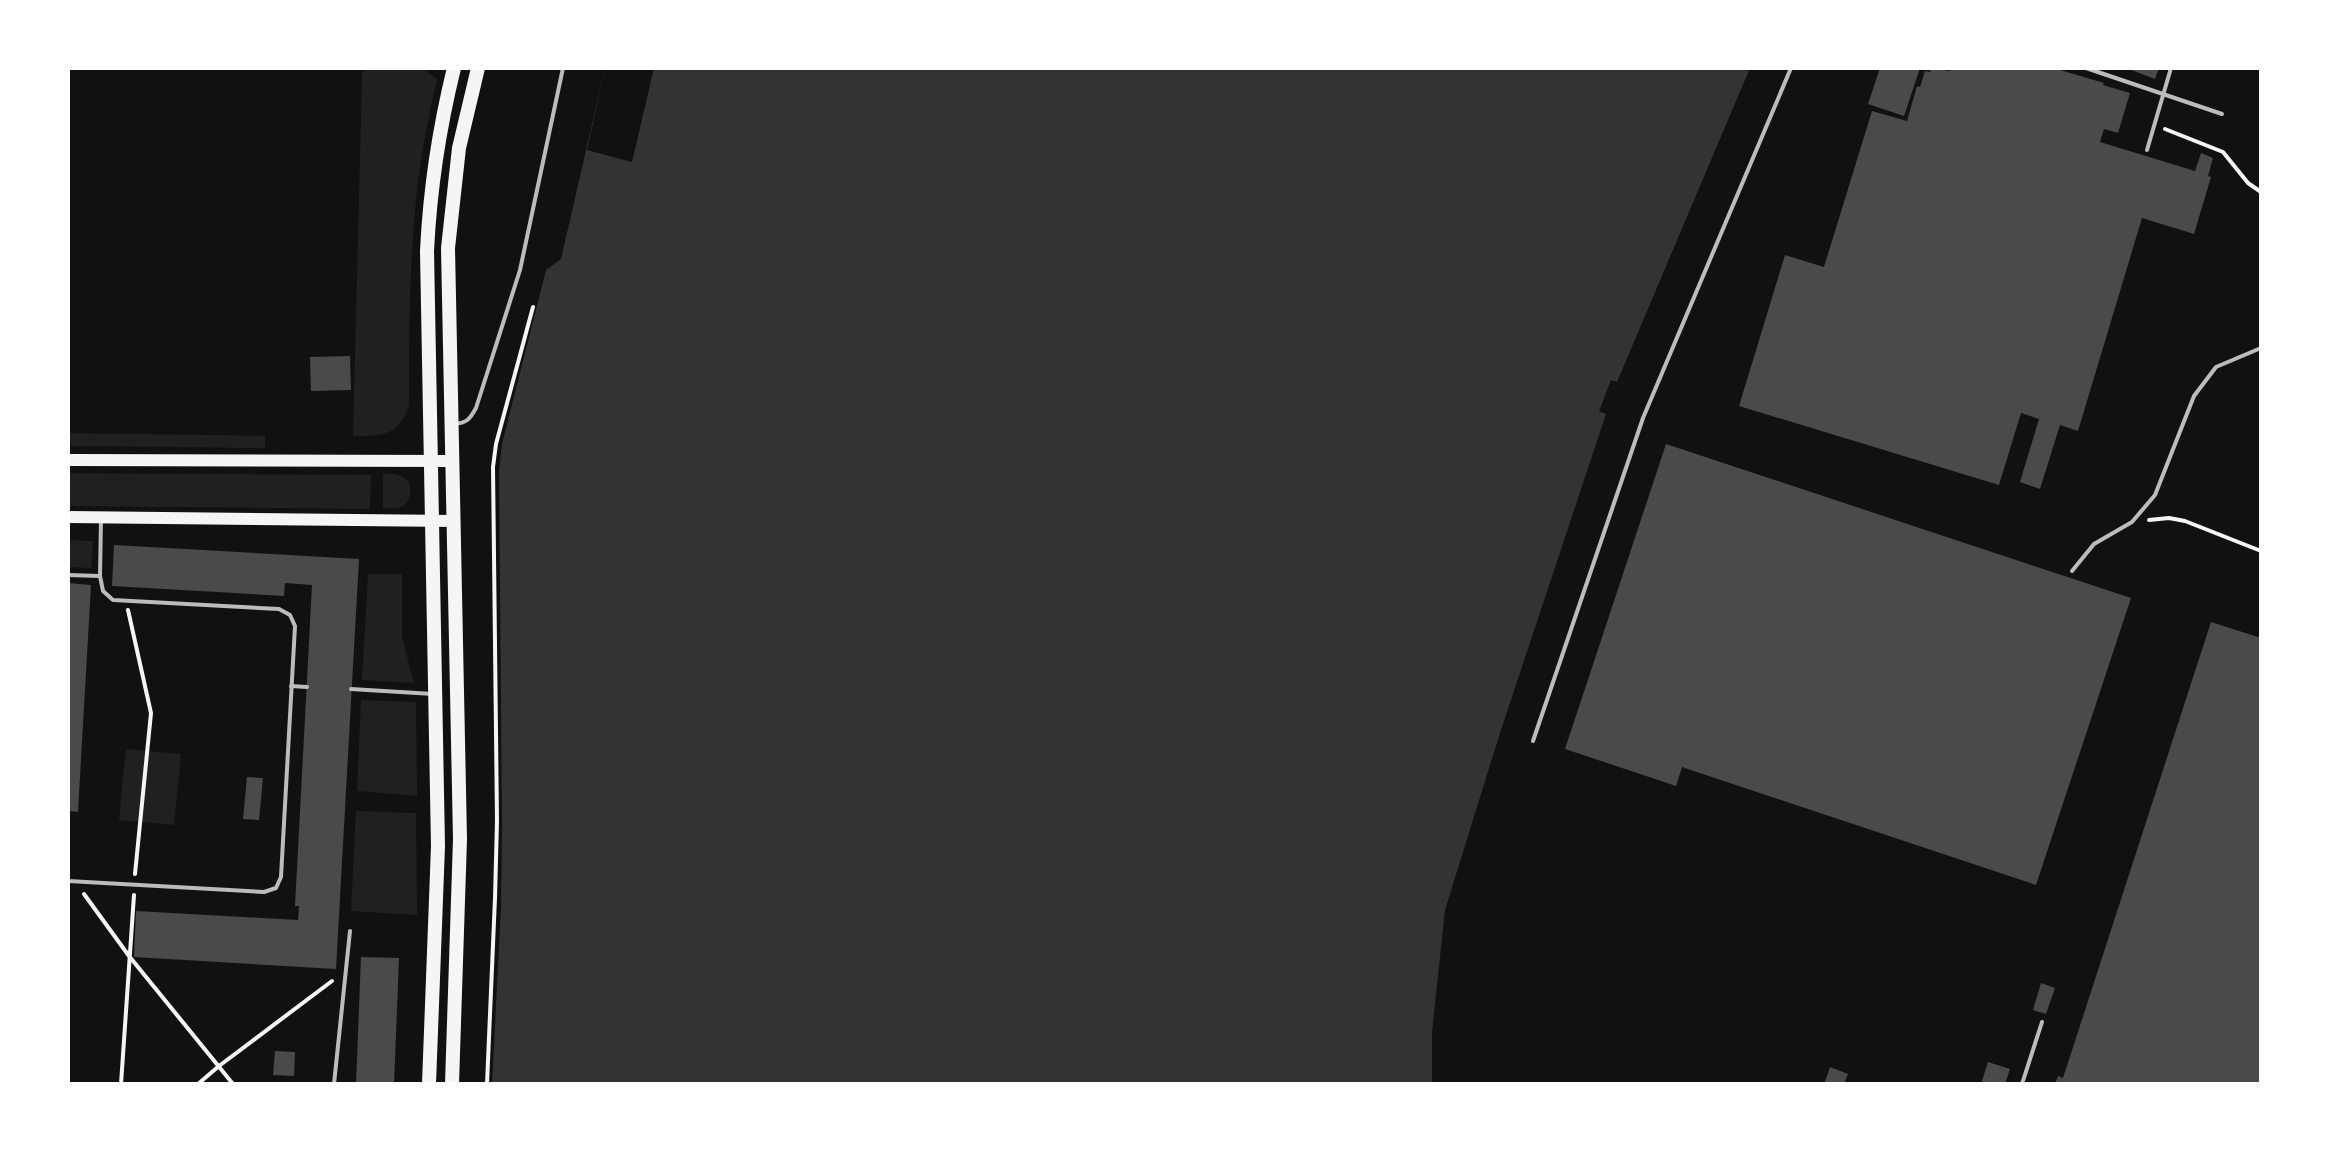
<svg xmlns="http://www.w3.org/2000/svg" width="2329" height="1152" font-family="'IBM Plex Sans',sans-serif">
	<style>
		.green { fill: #202020 }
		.water { fill: #333 }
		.pier { fill: #111 }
		.building { fill: #4a4a4a }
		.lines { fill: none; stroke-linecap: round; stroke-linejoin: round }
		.path { stroke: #f5f5f5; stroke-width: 4 }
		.service { stroke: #bcbcbc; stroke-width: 4 }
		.secondary { stroke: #f5f5f5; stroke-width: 12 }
		.primary { stroke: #f5f5f5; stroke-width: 14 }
	</style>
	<rect width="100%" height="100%" fill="#111"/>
	<g class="green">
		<path d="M 364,68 L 421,68 L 437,79 C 428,119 420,159 416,201 C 409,269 409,337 409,405 C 399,436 383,436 353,436 L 362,76 Z"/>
		<path d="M 68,433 L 265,436 L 265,448 L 68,446 Z"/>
		<path d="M 68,473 L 371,475 L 370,509 L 68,506 Z"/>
		<path d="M 383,474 C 390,474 397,473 403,477 C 413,483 413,499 403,506 C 397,509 390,508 383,508 Z"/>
		<path d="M 68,540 L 93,541 L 91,568 L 68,567 Z"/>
		<path d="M 368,574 L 402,574 L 402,637 L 414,683 L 362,680 Z"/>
		<path d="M 361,700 L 416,702 L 417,796 L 357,791 Z"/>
		<path d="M 126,749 L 181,754 L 174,825 L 119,820 Z"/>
		<path d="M 356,811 L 416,813 L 417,915 L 351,911 Z"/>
	</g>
	<path class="water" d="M 605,68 L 1750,68 L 1617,382 L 1611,380 L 1599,411 L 1606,414 L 1499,736 L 1445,910 L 1432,1032 L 1432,1084 L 492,1084 L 501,906 L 502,826 L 499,470 L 502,444 L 546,270 L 561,259 Z"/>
	<path class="pier" d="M 605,68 L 654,68 L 632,162 L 587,150 Z"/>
	<g class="building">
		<path d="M 1880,68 L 1920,68 L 1904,116 L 1868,104 Z"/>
		<path d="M 1931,68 L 1950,71 L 1951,68 L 2053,68 L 2104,83 L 2103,85 L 2130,93 L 2118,133 L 2104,129 L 2100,142 L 2195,171 L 2201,153 L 2213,158 L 2208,176 L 2211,177 L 2194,234 L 2142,218 L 2078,431 L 2060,425 L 2040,489 L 2020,482 L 2039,419 L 2021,413 L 1999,485 L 1739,406 L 1785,255 L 1824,267 L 1872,111 L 1907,121 L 1917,86 L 1920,87 L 1925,71 L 1930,72 Z"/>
		<path d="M 2126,68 L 2159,68 L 2155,79 Z"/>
		<path d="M 350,356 L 351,390 L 311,391 L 310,357 Z"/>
		<path d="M 1666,444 L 2131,598 L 2036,885 L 1682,767 L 1676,786 L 1565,749 Z"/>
		<path d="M 114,545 L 359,559 L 336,969 L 134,957 L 136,911 L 298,920 L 299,906 L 295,906 L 312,585 L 285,583 L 284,596 L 112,586 Z"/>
		<path d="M 68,583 L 91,585 L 78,812 L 68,811 Z"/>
		<path d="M 2211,622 L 2261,638 L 2261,1084 L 2055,1084 L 2058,1076 L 2063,1078 Z"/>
		<path d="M 247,777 L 263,778 L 259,820 L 243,819 Z"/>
		<path d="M 361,957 L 399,958 L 394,1084 L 356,1084 Z"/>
		<path d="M 2041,983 L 2055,988 L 2046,1014 L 2033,1010 Z"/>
		<path d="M 275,1051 L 295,1052 L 294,1076 L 273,1075 Z"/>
		<path d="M 1988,1062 L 2010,1069 L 2005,1084 L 1981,1084 Z"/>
		<path d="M 1830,1067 L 1848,1074 L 1844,1084 L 1824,1084 Z"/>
	</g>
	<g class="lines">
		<g class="path">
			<path d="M 2165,129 L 2223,152 L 2248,183 L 2261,192"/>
			<path d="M 2149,520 L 2169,518 L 2185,521 L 2261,551"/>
			<path d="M 128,610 L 151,713 L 135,874"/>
			<path d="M 84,894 L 129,956 L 233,1084"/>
			<path d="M 121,1084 L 134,895"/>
			<path d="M 198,1084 L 219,1066 L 332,981"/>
			<path d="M 487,1084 L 495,898 L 497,821 L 493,467 L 496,444 L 533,307"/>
		</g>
		<g class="service">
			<path d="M 2086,68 L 2222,114"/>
			<path d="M 2147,150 L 2171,68"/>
			<path d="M 454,424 C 467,423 470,419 476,408 L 520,270 L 563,68"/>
			<path d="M 2072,571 L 2094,544 L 2132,522 L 2155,495 L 2194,396 L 2216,367 L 2261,348"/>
			<path d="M 68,575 L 100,576 L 103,591 L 113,600 L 279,609 L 290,615 L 295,626 L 281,877 L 276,888 L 264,892 L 68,881"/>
			<path d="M 100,576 L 101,519"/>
			<path d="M 291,686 L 307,687"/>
			<path d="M 351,689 L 433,694"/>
			<path d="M 1533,741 L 1643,418 L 1791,68"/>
			<path d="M 334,1084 L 350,931"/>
			<path d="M 2022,1084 L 2042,1022"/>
		</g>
		<g class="secondary">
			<path d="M 68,460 L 453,461"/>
			<path d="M 68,517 L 454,521"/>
		</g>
		<g class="primary">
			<path d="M 429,1084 L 438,846 L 427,251 C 430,189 439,129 454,68"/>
			<path d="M 452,1084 L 460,839 L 448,248 L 459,148 L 478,68"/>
		</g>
	</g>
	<rect width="2329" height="1152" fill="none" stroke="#ffffff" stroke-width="140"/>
</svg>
